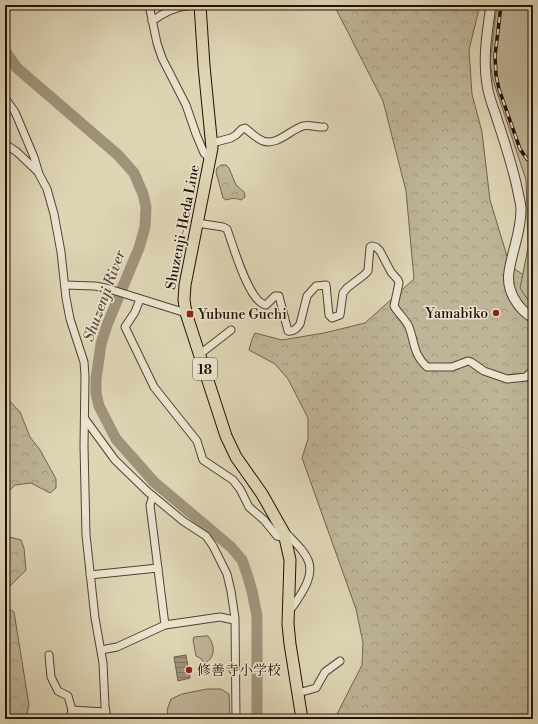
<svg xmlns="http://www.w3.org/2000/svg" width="538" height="724" font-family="'Libre Bodoni','Noto Serif JP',serif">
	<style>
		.forest { fill: url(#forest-crowns); stroke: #71624e }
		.park { fill: #beb497; stroke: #71624e }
		.water { fill: url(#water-rules); stroke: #6e5e4c }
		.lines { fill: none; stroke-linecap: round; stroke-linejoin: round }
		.river { stroke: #9f927a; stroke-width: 11 }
		.minor-casing { stroke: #524132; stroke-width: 9 }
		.tertiary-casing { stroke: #524132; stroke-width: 11 }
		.primary-casing { stroke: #241006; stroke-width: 13 }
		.minor { stroke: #eae4cf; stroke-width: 7 }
		.tertiary { stroke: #eae4cf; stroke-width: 9 }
		.primary { stroke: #ded5b5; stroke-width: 11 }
		.rail-casing { stroke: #241006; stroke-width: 3.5 }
		.rail { stroke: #eae4cf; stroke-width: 2; stroke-dasharray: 6; stroke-linecap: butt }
		.poi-dot { fill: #8f2418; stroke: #eae4cf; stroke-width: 1.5 }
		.labels { text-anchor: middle; stroke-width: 3; stroke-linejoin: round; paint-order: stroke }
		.shield { fill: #eae4cf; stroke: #5f5042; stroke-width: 1 }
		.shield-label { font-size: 13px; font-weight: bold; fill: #241006 }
		.street-label { font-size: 14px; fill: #241006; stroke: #eae4cf }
		.poi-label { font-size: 14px; fill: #241006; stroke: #eae4cf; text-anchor: start }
		.water-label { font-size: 15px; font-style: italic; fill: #5b4a3a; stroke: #eae4cf }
	</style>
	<defs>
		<pattern id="forest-crowns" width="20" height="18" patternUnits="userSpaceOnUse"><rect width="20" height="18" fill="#beb497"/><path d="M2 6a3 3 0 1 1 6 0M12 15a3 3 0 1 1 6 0" fill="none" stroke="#a39a81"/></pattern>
		<pattern id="water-rules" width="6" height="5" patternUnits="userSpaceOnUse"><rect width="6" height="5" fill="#9f927a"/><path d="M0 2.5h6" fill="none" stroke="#817662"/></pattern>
	</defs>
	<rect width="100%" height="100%" fill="#ded5b5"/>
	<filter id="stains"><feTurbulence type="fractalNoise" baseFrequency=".005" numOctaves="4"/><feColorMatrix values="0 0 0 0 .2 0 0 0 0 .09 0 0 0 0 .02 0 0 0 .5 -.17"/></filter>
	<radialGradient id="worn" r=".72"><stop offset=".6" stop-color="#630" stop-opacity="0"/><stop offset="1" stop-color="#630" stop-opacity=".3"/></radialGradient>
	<g class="forest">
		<path d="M 334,5 L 480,5 L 469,50 L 472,94 L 482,132 L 490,200 L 510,266 L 533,281 L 533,719 L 337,719 L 337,714 L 362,665 L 363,643 L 356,609 L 302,458 L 308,439 L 308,418 L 288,379 L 275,364 L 249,350 L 252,339 L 255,333 L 282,340 L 324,333 L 365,323 L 414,279 L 406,191 L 383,101 Z"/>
		<path d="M 221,165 L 226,165 L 229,168 L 236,185 L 244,192 L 245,197 L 241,200 C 236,198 232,198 226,200 L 223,198 L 216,172 L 217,168 Z"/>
		<path d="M 5,396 L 20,412 L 30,437 L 40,450 L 56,479 L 56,488 L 50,493 L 31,483 L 15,485 L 5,495 Z"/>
		<path d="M 5,536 L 21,540 L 24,548 L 26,570 L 11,585 L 5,588 Z"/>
		<path d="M 5,606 L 14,612 L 29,705 L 26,719 L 5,719 Z"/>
	</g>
	<g class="park">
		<path d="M 497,5 L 533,5 L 533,303 L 528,300 L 520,288 L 528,248 L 526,180 L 493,80 L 490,62 Z"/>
		<path d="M 205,636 L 208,636 C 215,645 216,657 205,663 L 200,658 L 196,656 L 193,640 L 194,637 Z"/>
		<path d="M 207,689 L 221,689 L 229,694 L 230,719 L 169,719 L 167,710 L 171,699 L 182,694 Z"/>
	</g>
	<path class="water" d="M 186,655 L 190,678 L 178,681 L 174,657 Z"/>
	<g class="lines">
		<path class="river" d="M 5,51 L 17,68 L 118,155 L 134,173 L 143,194 L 146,207 L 145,227 L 139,248 L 107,325 L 101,344 L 96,379 L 96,393 L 99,406 L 116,439 L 154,482 L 231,547 L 242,560 L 247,574 L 252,591 L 257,616 L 257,719"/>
		<g class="minor-casing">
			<g id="minor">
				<path d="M 149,5 L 157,43 L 162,58 L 186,105 L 196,134 L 204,153 L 206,155 L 211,157"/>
				<path d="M 152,21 C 162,14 174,7 187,6 C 194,5 201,6 209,5"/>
				<path d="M 5,98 L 15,112 L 34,157 L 39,174 L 47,189 L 54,214 L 61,252 L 66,298 L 70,319 L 84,362 L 85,376 L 84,446 L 86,535 L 95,618 L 103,663 L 105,706 L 107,719"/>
				<path d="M 212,143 L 231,138 L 236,135 L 242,129 L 245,128 C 250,132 256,138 263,141 C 277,146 290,130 303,126 C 310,124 317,128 324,127"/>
				<path d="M 5,144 L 17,152 L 38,172"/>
				<path d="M 197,223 L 223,227 L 227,229 C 233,245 249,303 266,305 L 275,296 L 279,296 L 288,331 C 294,332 297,328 300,324 L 307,296 L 316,286 L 326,285 L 329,315 L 332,318 L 340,315 L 343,293 L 347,288 L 364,275 L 368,271 L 370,247 L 372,246 L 376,247 L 380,251 L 391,272 L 398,280 L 399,283 L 394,306 C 398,313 406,320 409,327 C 415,343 413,354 427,367 L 452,367 L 468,361 L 471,362 L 484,371 L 507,379 L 526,377 L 533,370"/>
				<path d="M 65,285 L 95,286 L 106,288 L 186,313"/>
				<path d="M 140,299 L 135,312 L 125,327 L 154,387 L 197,441 L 203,460 L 233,480 L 240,489 L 249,507 L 264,520 L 277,536 L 286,538"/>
				<path d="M 200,354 L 231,330"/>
				<path d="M 85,419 L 115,460 L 148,492 L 183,521 L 206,536 L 213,546 L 227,574 L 231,591 L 235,618 L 236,719"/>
				<path d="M 153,496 L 150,505 L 165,625"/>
				<path d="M 285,532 C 306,554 320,564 301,594 C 297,600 294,607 288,611"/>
				<path d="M 90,575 L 158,568"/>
				<path d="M 101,650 L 117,647 L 165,625 L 220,617 L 234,620"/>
				<path d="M 49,655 L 51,677 L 58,691 L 68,696 L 72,710"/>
				<path d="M 298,693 L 316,688 L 325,672 L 340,661"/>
				<path d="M 70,719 L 72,710 L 105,712"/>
			</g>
		</g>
		<g class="tertiary-casing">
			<path id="tertiary" d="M 491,5 C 487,33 482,61 488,90 C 490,100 494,109 497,119 C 505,143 513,167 518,192 C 519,198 521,204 521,210 C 521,232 512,251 509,272 C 506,291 518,309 533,318"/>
		</g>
		<g class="primary-casing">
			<path id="primary" d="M 200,5 L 204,66 L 212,148 L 185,285 L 184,300 L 186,313 L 226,436 L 236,457 L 262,494 L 284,533 L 290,560 L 288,624 L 290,644 L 302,719"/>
		</g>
		<use href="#minor" class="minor"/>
		<use href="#tertiary" class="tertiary"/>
		<use href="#primary" class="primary"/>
		<g class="rail-casing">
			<path id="rail" d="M 501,5 L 495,56 L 496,75 L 499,89 L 520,149 L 527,159 L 533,163"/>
		</g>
		<use href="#rail" class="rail"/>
	</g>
	<g class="poi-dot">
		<circle cx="496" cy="313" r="4"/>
		<rect x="186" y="310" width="8" height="8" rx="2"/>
		<circle cx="189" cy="670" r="4"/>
	</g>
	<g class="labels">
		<rect class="shield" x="193" y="358" width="24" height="22" rx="3"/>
		<g class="shield-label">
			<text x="205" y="374">18</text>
		</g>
		<g class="street-label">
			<text transform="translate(182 227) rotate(-79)" y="5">Shuzenji-Heda Line</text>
		</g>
		<g class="poi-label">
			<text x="488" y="318" text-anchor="end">Yamabiko</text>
			<text x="198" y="319">Yubune Guchi</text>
			<text x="197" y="675">修善寺小学校</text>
		</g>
		<g class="water-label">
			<text transform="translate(104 296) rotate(-70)" y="5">Shuzenji River</text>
		</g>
	</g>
	<rect width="538" height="724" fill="none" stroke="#ded5b5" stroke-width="20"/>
	<rect x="6" y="6" width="526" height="712" fill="none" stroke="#241006" stroke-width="2"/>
	<rect x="10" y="10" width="518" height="704" fill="none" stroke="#241006"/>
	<rect width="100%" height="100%" filter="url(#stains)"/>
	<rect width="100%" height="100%" fill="url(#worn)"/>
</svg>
